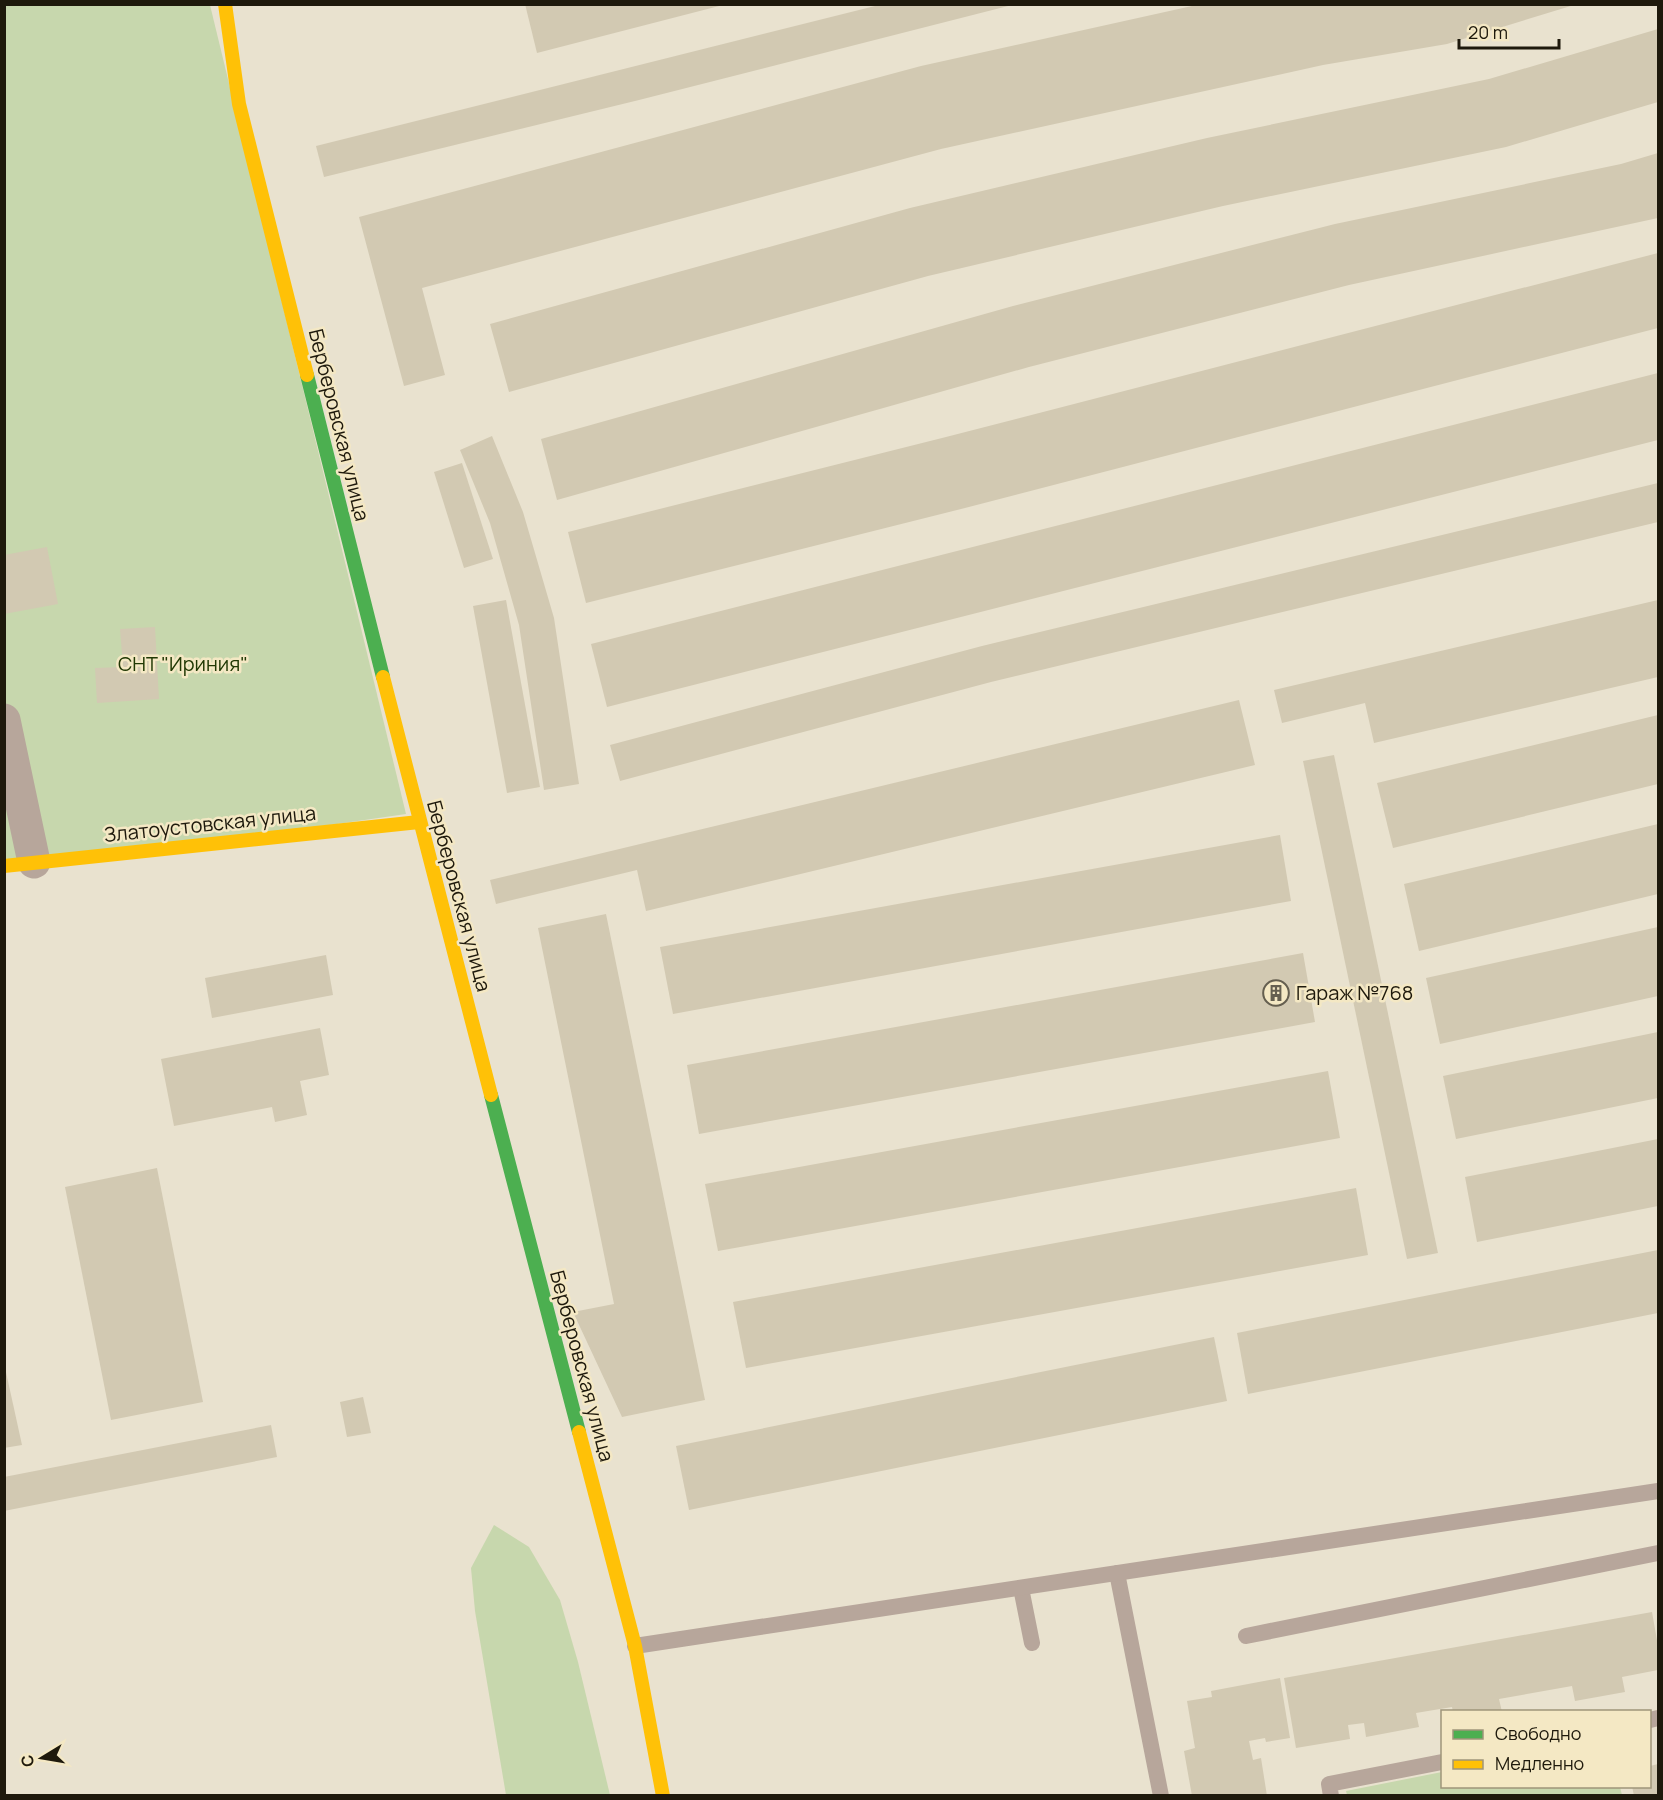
<svg xmlns="http://www.w3.org/2000/svg" width="1663" height="1800" font-family="Manrope,sans-serif">
	<style>
		.green { fill: #c7d7ad }
		.building { fill: #d2c9b2 }
		.lines { fill: none; stroke-linecap: round; stroke-linejoin: round }
		.lane { stroke: #b7a69b; stroke-width: 16 }
		.street { stroke: #b7a69b; stroke-width: 33 }
		.fast { stroke: #4caf50; stroke-width: 14 }
		.slow { stroke: #ffc107; stroke-width: 14 }
		.labels { text-anchor: middle; stroke-width: 5; stroke-linejoin: round; paint-order: stroke }
		.street-label { font-size: 20px; fill: #1e190c; stroke: #f4e8c4 }
		.park-label { font-size: 20px; fill: #203804; stroke: #f4e8c4 }
		.poi-label { font-size: 20px; fill: #1e190c; stroke: #f4e8c4; text-anchor: start }
	</style>
	<rect width="100%" height="100%" fill="#e9e2cf"/>
	<g class="green">
		<path d="M 4,5 L 210,5 L 406,814 L 5,872 Z"/>
		<path d="M 494,1525 L 529,1547 L 560,1600 L 578,1662 L 610,1795 L 506,1795 L 475,1611 L 471,1568 Z"/>
		<path d="M 1442,1772 L 1442,1786 L 1620,1787 L 1622,1795 L 1347,1795 L 1346,1791 Z"/>
	</g>
	<g class="building">
		<path d="M 525,4 L 722,4 L 723,5 L 537,53 Z"/>
		<path d="M 883,4 L 1012,5 L 639,100 L 324,177 L 316,146 Z"/>
		<path d="M 1201,4 L 1574,5 L 1447,44 L 1323,65 L 941,149 L 422,288 L 445,375 L 404,386 L 359,217 L 921,66 Z"/>
		<path d="M 1658,29 L 1658,102 L 1506,147 L 1223,206 L 928,276 L 509,392 L 490,324 L 910,208 L 1207,138 L 1489,79 Z"/>
		<path d="M 1658,153 L 1658,218 L 1349,285 L 1029,367 L 557,500 L 541,439 L 1013,306 L 1335,224 L 1621,164 Z"/>
		<path d="M 1658,253 L 1658,328 L 965,508 L 586,603 L 568,532 L 946,437 Z"/>
		<path d="M 1658,373 L 1658,440 L 607,707 L 591,644 Z"/>
		<path d="M 492,436 L 523,512 L 554,618 L 579,784 L 544,790 L 519,625 L 490,523 L 460,450 Z"/>
		<path d="M 462,463 L 493,559 L 464,568 L 434,472 Z"/>
		<path d="M 1658,483 L 1658,522 L 991,682 L 620,781 L 610,745 L 982,646 Z"/>
		<path d="M 47,547 L 58,604 L 4,614 L 4,555 Z"/>
		<path d="M 506,600 L 540,787 L 507,793 L 473,606 Z"/>
		<path d="M 1658,600 L 1658,677 L 1374,743 L 1365,703 L 1282,723 L 1274,690 Z"/>
		<path d="M 155,627 L 159,699 L 97,703 L 95,668 L 123,667 L 120,629 Z"/>
		<path d="M 1239,700 L 1255,765 L 646,911 L 637,870 L 496,904 L 490,880 Z"/>
		<path d="M 1658,715 L 1658,784 L 1393,848 L 1377,783 Z"/>
		<path d="M 1334,755 L 1438,1253 L 1407,1259 L 1303,761 Z"/>
		<path d="M 1658,824 L 1658,894 L 1419,951 L 1404,884 Z"/>
		<path d="M 1280,835 L 1291,901 L 673,1014 L 660,947 Z"/>
		<path d="M 606,914 L 705,1400 L 622,1417 L 573,1312 L 614,1304 L 538,928 Z"/>
		<path d="M 1658,927 L 1658,996 L 1440,1044 L 1426,978 Z"/>
		<path d="M 1303,953 L 1315,1022 L 699,1134 L 687,1065 Z"/>
		<path d="M 326,955 L 333,995 L 212,1018 L 205,978 Z"/>
		<path d="M 320,1028 L 329,1075 L 300,1081 L 307,1115 L 275,1122 L 272,1107 L 174,1126 L 161,1059 Z"/>
		<path d="M 1658,1032 L 1658,1098 L 1456,1139 L 1443,1076 Z"/>
		<path d="M 1328,1071 L 1340,1138 L 718,1251 L 705,1184 Z"/>
		<path d="M 1658,1139 L 1658,1206 L 1477,1242 L 1465,1177 Z"/>
		<path d="M 157,1168 L 203,1402 L 111,1420 L 65,1187 Z"/>
		<path d="M 1356,1188 L 1368,1255 L 746,1368 L 733,1302 Z"/>
		<path d="M 1658,1250 L 1658,1313 L 1248,1394 L 1237,1333 Z"/>
		<path d="M 1214,1337 L 1227,1401 L 689,1510 L 676,1446 Z"/>
		<path d="M 4,1363 L 22,1445 L 4,1448 Z"/>
		<path d="M 363,1397 L 371,1433 L 347,1437 L 340,1402 Z"/>
		<path d="M 271,1425 L 277,1457 L 4,1511 L 4,1477 Z"/>
		<path d="M 1652,1612 L 1658,1646 L 1658,1670 L 1622,1677 L 1625,1692 L 1575,1701 L 1572,1686 L 1499,1699 L 1502,1712 L 1453,1712 L 1452,1707 L 1416,1713 L 1419,1727 L 1366,1737 L 1364,1723 L 1348,1725 L 1350,1739 L 1296,1748 L 1284,1678 Z"/>
		<path d="M 1280,1678 L 1290,1738 L 1266,1742 L 1265,1738 L 1249,1741 L 1253,1760 L 1261,1758 L 1267,1796 L 1192,1796 L 1184,1751 L 1195,1748 L 1187,1701 L 1212,1697 L 1211,1691 Z"/>
		<path d="M 1658,1764 L 1658,1795 L 1634,1796 L 1632,1786 L 1650,1786 L 1650,1766 Z"/>
	</g>
	<g class="lines">
		<g class="lane">
			<path d="M 1117,1573 L 1161,1796"/>
			<path d="M 1021,1588 L 1032,1643"/>
			<path d="M 1246,1636 L 1658,1553"/>
			<path d="M 635,1646 L 1658,1491"/>
			<path d="M 1650,1720 L 1658,1718"/>
			<path d="M 1331,1796 L 1329,1784 L 1442,1762"/>
		</g>
		<path class="street" d="M 4,720 L 34,862"/>
		<g class="fast">
			<path d="M 307,375 L 383,677"/>
			<path d="M 491,1095 L 579,1432"/>
		</g>
		<g class="slow">
			<path d="M 225,4 L 239,104 L 307,375"/>
			<path d="M 383,677 L 491,1095"/>
			<path d="M 4,866 L 419,822"/>
			<path d="M 579,1432 L 635,1646 L 663,1796"/>
		</g>
	</g>
	<defs>
		<g id="building-ring" transform="scale(1.35)"><circle r="9.5" fill="#f4e8c4" stroke="#655f50" stroke-width="1.5"/><path d="M-4-6H4V6H1V3H-1V6H-4ZM-2.5-4.3h1.7v1.8h-1.7ZM.8-4.3h1.7v1.8H.8ZM-2.5-1h1.7V.8h-1.7ZM.8-1h1.7V.8H.8Z" fill="#655f50"/></g>
	</defs>
	<g fill-rule="evenodd">
		<use href="#building-ring" x="1276" y="993"/>
	</g>
	<g class="labels">
		<g class="street-label">
			<text transform="translate(339 425) rotate(76)" y="7">Берберовская улица</text>
			<text transform="translate(210 824) rotate(-6)" y="7">Златоустовская улица</text>
			<text transform="translate(459 896) rotate(75)" y="7">Берберовская улица</text>
			<text transform="translate(582 1366) rotate(75)" y="7">Берберовская улица</text>
		</g>
		<g class="park-label">
			<text x="183" y="671">СНТ "Ириния"</text>
		</g>
		<g class="poi-label">
			<text x="1296" y="1000">Гараж №768</text>
		</g>
	</g>
	<rect width="1663" height="1800" fill="none" stroke="#1e190c" stroke-width="12"/>
	<rect x="1441" y="1710" width="210" height="78" fill="#f4e8c4" stroke="#9e957a" stroke-width="1.5"/>
	<rect x="1453" y="1730" width="30" height="9" fill="#4caf50" stroke="#9e957a" stroke-width="1.5"/>
	<text x="1495" y="1740" font-size="18" fill="#1e190c">Свободно</text>
	<rect x="1453" y="1760" width="30" height="9" fill="#ffc107" stroke="#9e957a" stroke-width="1.5"/>
	<text x="1495" y="1770" font-size="18" fill="#1e190c">Медленно</text>
	<g transform="translate(42 1758) rotate(259)" stroke="#f4e8c4" stroke-width="4.5" paint-order="stroke">
	<path d="M0-4.5L10 22L0 15L-10 22Z" fill="#1e190c"/>
	<text y="-9" font-size="16" font-weight="bold" text-anchor="middle" fill="#1e190c">С</text>
	</g>
	<path d="M1459 39v9h100v-9" fill="none" stroke="#1e190c" stroke-width="3"/>
	<text x="1468" y="39" font-size="18" fill="#1e190c" stroke="#f4e8c4" stroke-width="4.5" paint-order="stroke">20 m</text>
</svg>
